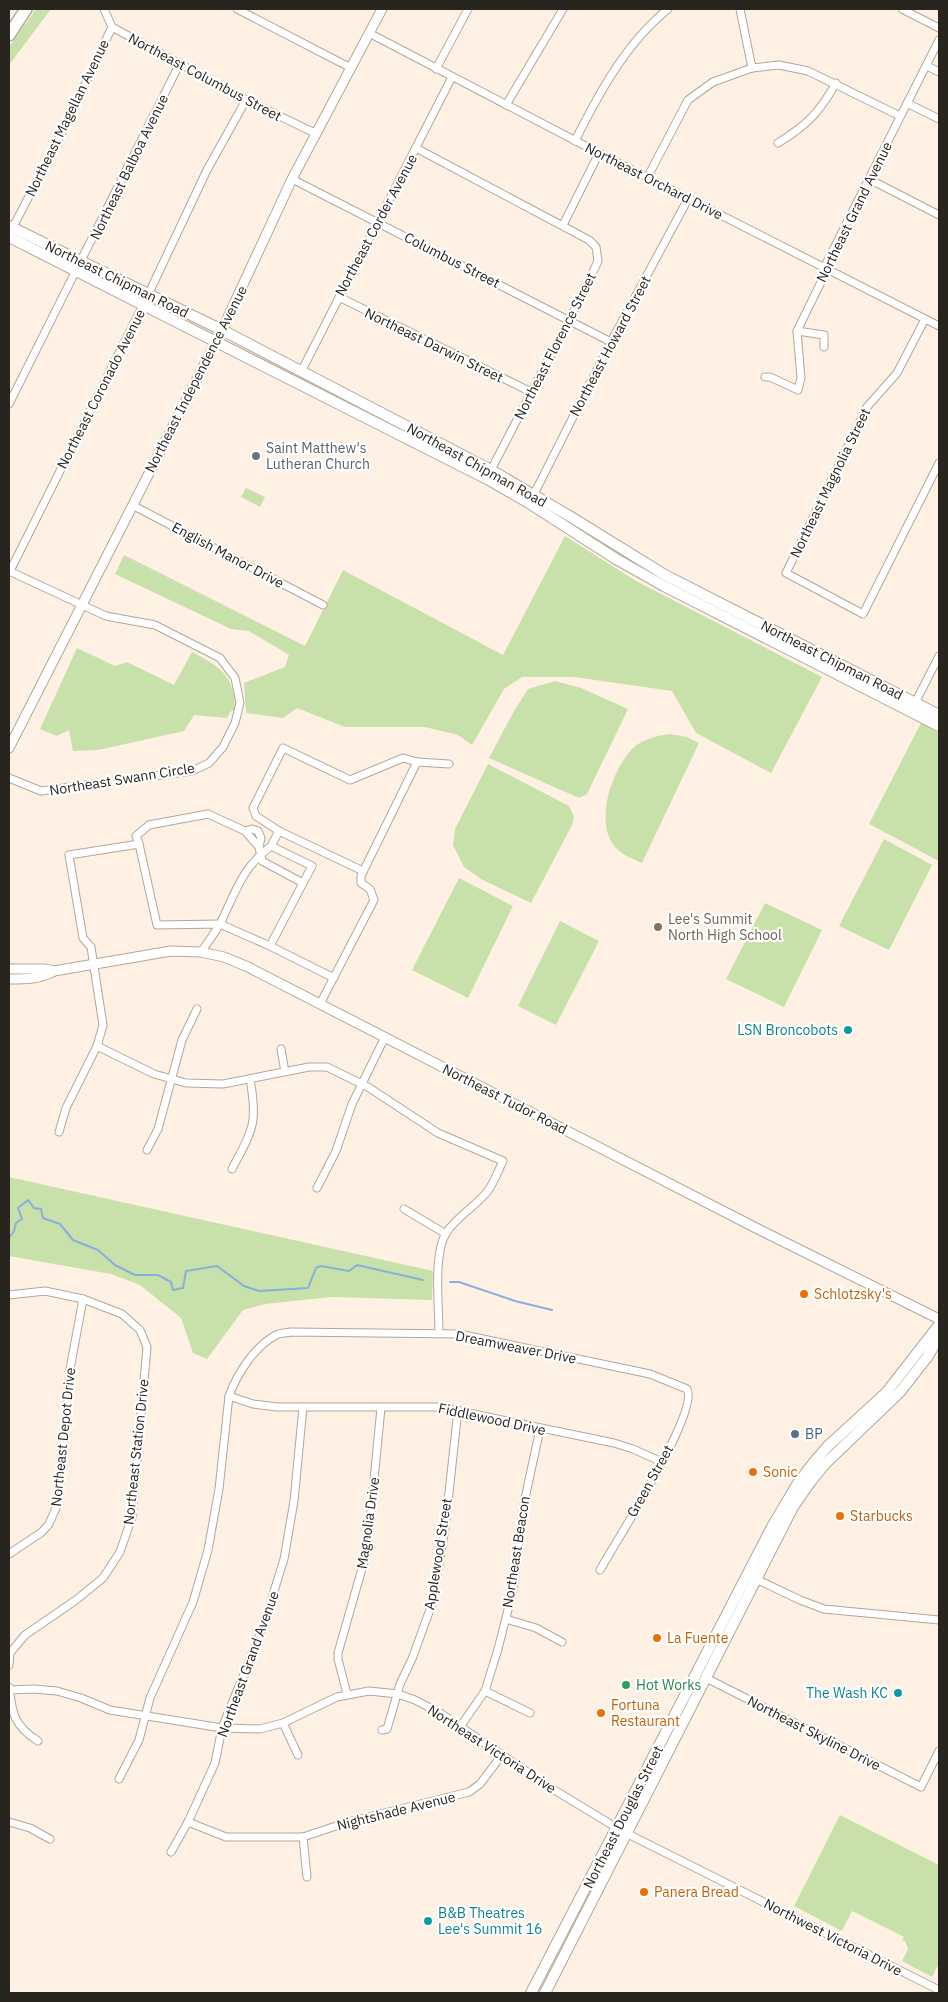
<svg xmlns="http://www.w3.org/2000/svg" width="948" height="2002" font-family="'IBM Plex Sans',sans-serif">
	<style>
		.green { fill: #c8e1ab }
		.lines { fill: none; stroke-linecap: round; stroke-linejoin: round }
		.stream { stroke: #88afdc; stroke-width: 2 }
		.minor-casing { stroke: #b2a799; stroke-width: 9 }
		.tertiary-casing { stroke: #b2a799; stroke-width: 11 }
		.secondary-casing { stroke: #b2a799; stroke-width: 12 }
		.primary-casing { stroke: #b2a799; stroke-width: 14 }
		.minor { stroke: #fff; stroke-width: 7 }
		.tertiary { stroke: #fff; stroke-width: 9 }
		.secondary { stroke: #fff; stroke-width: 10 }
		.primary { stroke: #fff; stroke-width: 11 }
		.worship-dot { fill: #6b7280; stroke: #fff; stroke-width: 2 }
		.education-dot { fill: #8d6e63; stroke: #fff; stroke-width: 2 }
		.culture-dot { fill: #0f9aa8; stroke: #fff; stroke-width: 2 }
		.food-dot { fill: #e8710a; stroke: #fff; stroke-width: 2 }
		.service-dot { fill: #5c6f8a; stroke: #fff; stroke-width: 2 }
		.leisure-dot { fill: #2e9e5b; stroke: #fff; stroke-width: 2 }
		.labels { text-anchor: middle; stroke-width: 4.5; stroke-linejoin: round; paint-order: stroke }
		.street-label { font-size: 14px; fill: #28241e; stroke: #fff }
		.worship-label { font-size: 14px; fill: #5b616d; stroke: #fff; text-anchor: start }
		.education-label { font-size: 14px; fill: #785e54; stroke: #fff; text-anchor: start }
		.culture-label { font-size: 14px; fill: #0d838f; stroke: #fff; text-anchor: end }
		.food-label { font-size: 14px; fill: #c56008; stroke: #fff; text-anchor: start }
		.service-label { font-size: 14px; fill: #4e5e75; stroke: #fff; text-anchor: start }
		.leisure-label { font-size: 14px; fill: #27864d; stroke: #fff; text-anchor: start }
	</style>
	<rect width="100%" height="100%" fill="#fef1e3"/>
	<g class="green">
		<path d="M 36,9 L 51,9 L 9,65 L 9,47 Z"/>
		<path d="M 246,488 L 265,497 L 260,507 L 241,497 Z"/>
		<path d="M 565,536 L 636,581 L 822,677 L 771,773 L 696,733 L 672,691 L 574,677 L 522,677 L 504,689 L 472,745 L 458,735 L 425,727 L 345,727 L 297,708 L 283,718 L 246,713 L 244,683 L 285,667 L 289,655 L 249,631 L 231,629 L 115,574 L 124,555 L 305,646 L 343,570 L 503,655 Z"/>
		<path d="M 77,648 L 115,666 L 127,662 L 174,685 L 192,652 C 221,667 235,676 235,711 L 231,711 L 227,718 L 194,715 L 184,731 L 98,750 L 73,751 L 69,730 L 57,736 L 40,729 Z"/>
		<path d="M 555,681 L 581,688 L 628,709 L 587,794 L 579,798 L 489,758 L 514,711 L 528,689 Z"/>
		<path d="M 921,723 L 939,733 L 939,861 L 869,824 Z"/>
		<path d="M 670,734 L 687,737 L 699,743 L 642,863 C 633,859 622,855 615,847 C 593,821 613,767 634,747 C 645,738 657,736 670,734 Z"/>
		<path d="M 488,764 L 569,806 L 574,817 L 572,825 L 531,903 L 481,879 L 464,867 L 453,845 L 455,829 Z"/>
		<path d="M 884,839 L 932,865 L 889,950 L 839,926 Z"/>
		<path d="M 459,878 L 513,906 L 468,998 L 412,970 Z"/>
		<path d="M 765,903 L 822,930 L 784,1007 L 726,979 Z"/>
		<path d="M 560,921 L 599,941 L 556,1025 L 518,1006 Z"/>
		<path d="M 9,1177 L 433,1271 L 432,1300 L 332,1297 L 265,1304 L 243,1310 L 207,1359 L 193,1353 L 181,1318 L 140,1285 L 111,1274 L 9,1256 Z"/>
		<path d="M 840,1815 L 939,1865 L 939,1963 L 932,1977 L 902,1961 L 908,1949 L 905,1941 L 902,1940 L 904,1937 L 852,1911 L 842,1931 L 794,1906 Z"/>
	</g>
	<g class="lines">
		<g class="stream">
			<path d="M 9,1238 L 14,1231 L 16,1223 L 22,1219 L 18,1208 L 28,1200 L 34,1208 L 41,1209 L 43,1218 L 60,1224 L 73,1240 L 98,1250 L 115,1265 L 135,1275 L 158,1275 L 171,1282 L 173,1290 L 183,1288 L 186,1271 L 217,1266 L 244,1286 L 259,1291 L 308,1288 L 316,1268 L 321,1266 L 349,1271 L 357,1265 L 423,1280"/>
			<path d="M 450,1282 L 459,1282 L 515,1301 L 552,1310"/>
		</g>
		<g class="minor-casing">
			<g id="minor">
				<path d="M 104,9 L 112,27 L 246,100 L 317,134"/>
				<path d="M 237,9 L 351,68"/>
				<path d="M 740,9 L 752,68"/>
				<path d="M 902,9 L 939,28"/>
				<path d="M 369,33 L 599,153 L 939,326"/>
				<path d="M 927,66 L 939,72"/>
				<path d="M 436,69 L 468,9"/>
				<path d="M 907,103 L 939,119"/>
				<path d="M 506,105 L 563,9"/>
				<path d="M 575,141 C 599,93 626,43 668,9"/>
				<path d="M 778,143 C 807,125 819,113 836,83"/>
				<path d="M 416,148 L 589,240 L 596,247 L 598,261 L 587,285 L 491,470"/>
				<path d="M 647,178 L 688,100 L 713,82 L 752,68 L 779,65 L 808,71 L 900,116"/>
				<path d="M 292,179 L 611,342"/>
				<path d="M 869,179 L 939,215"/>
				<path d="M 563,225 L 599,153"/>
				<path d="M 11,231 L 69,119 L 112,27"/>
				<path d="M 339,297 L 531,392"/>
				<path d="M 925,319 L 897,373 L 867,407 L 786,573 L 863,614 L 939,463"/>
				<path d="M 797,331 L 824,335 L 824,347"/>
				<path d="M 301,372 L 452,77"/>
				<path d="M 765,377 L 770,377 L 798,390 L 801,378 L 797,331 L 823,278 L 825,266 L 939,40"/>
				<path d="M 9,404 L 180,63"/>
				<path d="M 532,498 L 611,342 L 688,199"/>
				<path d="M 134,506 L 323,605"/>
				<path d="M 9,571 L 106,616 L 155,625 L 220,658 L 235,678 L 240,703 L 235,723 L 223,747 L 209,763 L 192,771 L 41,791 L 9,778"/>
				<path d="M 10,571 L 148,295 L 207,170 L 246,100"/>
				<path d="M 913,707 L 939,656"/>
				<path d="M 245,831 L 252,829 L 258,831 L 261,838 L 259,847 L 262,861 L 303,883"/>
				<path d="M 139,844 L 157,925 L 220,924 L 270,946 L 334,978"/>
				<path d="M 363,871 L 279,831 L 256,816 L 253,808 L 283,748 L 350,780 L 403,758 L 417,762"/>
				<path d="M 270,946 L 312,866 L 271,846 L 279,831"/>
				<path d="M 201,952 C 208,942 215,933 221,922 C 236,891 242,868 271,846"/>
				<path d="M 320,1004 L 374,900 L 370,889 L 361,883 L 361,876 L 417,762 L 449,764"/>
				<path d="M 97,1046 L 154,1074 L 186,1083 L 223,1084 L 309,1067 L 327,1067 L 368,1087 L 438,1133 L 503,1161 C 498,1171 494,1183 487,1192 C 475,1207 457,1216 446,1233 C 433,1255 439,1306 439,1333"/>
				<path d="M 281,1049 L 285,1072"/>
				<path d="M 59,1132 L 66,1108 L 97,1046 L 103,1025 L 91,947 L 83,938 L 69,855 L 139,844 L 136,836 L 149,825 L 208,814 L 245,831 L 259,847"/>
				<path d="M 147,1150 L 158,1129 L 182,1040 L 197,1009"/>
				<path d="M 232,1169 C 253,1129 258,1124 250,1079"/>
				<path d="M 317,1188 L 336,1151 L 352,1104 L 385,1037"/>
				<path d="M 404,1209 L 446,1234"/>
				<path d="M 9,1295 L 45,1291 L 83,1299 L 122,1314 L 140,1330 L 147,1347 L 132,1517 L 120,1552 L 103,1578 L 76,1600 L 25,1635 L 10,1653 L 9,1665"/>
				<path d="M 229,1396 L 253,1404 L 277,1407 L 440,1407 L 614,1443 L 633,1449 L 662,1462"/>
				<path d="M 9,1554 L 42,1532 L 49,1524 L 56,1508 L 61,1477 L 70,1369 L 83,1299"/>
				<path d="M 752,1577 L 800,1600 L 824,1609 L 939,1620"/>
				<path d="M 506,1619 L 536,1628 L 562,1642"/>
				<path d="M 706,1678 L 921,1787 L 939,1751"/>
				<path d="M 9,1687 C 12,1713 14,1726 38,1741"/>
				<path d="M 9,1690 L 34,1689 L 57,1691 L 81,1698 L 110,1710 L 222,1728 L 260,1729 L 283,1723 L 337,1697 L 369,1691 L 398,1694 L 415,1700 L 440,1713 L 551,1788 L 622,1831 L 939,1990"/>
				<path d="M 485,1691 L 530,1713"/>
				<path d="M 347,1694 L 338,1659 L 338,1653 L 367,1551 L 381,1408"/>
				<path d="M 283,1723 L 298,1755"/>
				<path d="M 460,1727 L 485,1691 L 498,1649 L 513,1590 L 524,1503 L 540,1429"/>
				<path d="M 382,1730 L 387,1729 L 400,1684 L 412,1659 L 432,1604 L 445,1529 L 458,1410"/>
				<path d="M 119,1779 L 139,1740 L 150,1698 L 193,1602 L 208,1550 L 219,1489 L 229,1396 C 237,1374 254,1347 276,1335 C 280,1333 286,1333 291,1332 L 459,1334 L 650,1374 L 687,1389 C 700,1411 615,1543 600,1570"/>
				<path d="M 9,1822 L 30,1828 L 50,1839"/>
				<path d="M 188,1822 L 226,1837 L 303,1837 L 348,1822 L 469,1792 L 480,1784 L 502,1755"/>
				<path d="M 303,1837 L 307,1877"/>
				<path d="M 171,1852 L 188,1822 L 215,1763 L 222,1728 L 263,1627 L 284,1559 L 294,1501 L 303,1407"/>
			</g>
		</g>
		<g class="tertiary-casing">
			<g id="tertiary">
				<path d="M 9,748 L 222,330 L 292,179 L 382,9"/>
				<path d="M 9,969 L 45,969 L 54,971"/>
				<path d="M 9,979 C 25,979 40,979 54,971 L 171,951 L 201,952 L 224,957 L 248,967 L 758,1229 L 939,1319"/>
			</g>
		</g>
		<g class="secondary-casing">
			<g id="secondary">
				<path d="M 9,226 L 222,330 L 491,470 L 571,517 L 665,575 L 939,715"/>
				<path d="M 9,237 L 489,480 L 529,503 L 616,559 L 664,586 L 939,726"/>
				<path d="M 531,1993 L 773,1525 L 798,1483 L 815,1461 L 828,1446 L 886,1393 L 939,1325"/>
				<path d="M 545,1993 L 793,1507 L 811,1481 L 825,1464 L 900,1392 L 928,1356 L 939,1337"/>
			</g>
		</g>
		<g class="primary-casing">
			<path id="primary" d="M 9,35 L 26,9"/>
		</g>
		<use href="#minor" class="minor"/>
		<use href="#tertiary" class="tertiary"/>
		<use href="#secondary" class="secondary"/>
		<use href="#primary" class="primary"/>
	</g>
	<circle class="worship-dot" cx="256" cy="456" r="5"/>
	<circle class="education-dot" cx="658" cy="927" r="5"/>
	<g class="culture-dot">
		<circle cx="848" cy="1030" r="5"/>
		<circle cx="898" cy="1693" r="5"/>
		<circle cx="428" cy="1921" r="5"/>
	</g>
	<g class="food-dot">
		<circle cx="804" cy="1294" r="5"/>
		<circle cx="753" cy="1472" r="5"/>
		<circle cx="840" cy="1516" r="5"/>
		<circle cx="657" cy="1638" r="5"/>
		<circle cx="601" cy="1713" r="5"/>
		<circle cx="644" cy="1892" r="5"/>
	</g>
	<circle class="service-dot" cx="795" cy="1434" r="5"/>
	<circle class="leisure-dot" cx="626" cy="1685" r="5"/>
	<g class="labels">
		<g class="street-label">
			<text transform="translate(205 77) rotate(28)" y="5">Northeast Columbus Street</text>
			<text transform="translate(67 118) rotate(-64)" y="5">Northeast Magellan Avenue</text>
			<text transform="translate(129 167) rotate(-64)" y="5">Northeast Balboa Avenue</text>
			<text transform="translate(654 181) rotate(27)" y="5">Northeast Orchard Drive</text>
			<text transform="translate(854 212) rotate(-64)" y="5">Northeast Grand Avenue</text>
			<text transform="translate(376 225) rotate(-62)" y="5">Northeast Corder Avenue</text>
			<text transform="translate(452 260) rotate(27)" y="5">Columbus Street</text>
			<text transform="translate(117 279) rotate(26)" y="5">Northeast Chipman Road</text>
			<text transform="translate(434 345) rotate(26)" y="5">Northeast Darwin Street</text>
			<text transform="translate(555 346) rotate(-63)" y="5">Northeast Florence Street</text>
			<text transform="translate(610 346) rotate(-62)" y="5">Northeast Howard Street</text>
			<text transform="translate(196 379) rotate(-63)" y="5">Northeast Independence Avenue</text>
			<text transform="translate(101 389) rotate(-63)" y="5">Northeast Coronado Avenue</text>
			<text transform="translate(477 465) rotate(29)" y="5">Northeast Chipman Road</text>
			<text transform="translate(830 483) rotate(-64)" y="5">Northeast Magnolia Street</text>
			<text transform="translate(228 555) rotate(28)" y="5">English Manor Drive</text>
			<text transform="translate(832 660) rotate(27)" y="5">Northeast Chipman Road</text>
			<text transform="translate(122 779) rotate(-9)" y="5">Northeast Swann Circle</text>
			<text transform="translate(505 1099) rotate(27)" y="5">Northeast Tudor Road</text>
			<text transform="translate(516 1347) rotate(11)" y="5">Dreamweaver Drive</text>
			<text transform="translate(492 1419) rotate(12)" y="5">Fiddlewood Drive</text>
			<text transform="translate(63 1437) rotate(-84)" y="5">Northeast Depot Drive</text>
			<text transform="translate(136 1452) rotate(-84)" y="5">Northeast Station Drive</text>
			<text transform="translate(650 1481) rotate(-61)" y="5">Green Street</text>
			<text transform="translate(368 1523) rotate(-82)" y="5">Magnolia Drive</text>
			<text transform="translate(516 1552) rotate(-81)" y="5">Northeast Beacon</text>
			<text transform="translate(438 1554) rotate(-81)" y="5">Applewood Street</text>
			<text transform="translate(248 1664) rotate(-70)" y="5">Northeast Grand Avenue</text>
			<text transform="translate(814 1733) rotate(27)" y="5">Northeast Skyline Drive</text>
			<text transform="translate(492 1749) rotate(33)" y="5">Northeast Victoria Drive</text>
			<text transform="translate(396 1811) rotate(-14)" y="5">Nightshade Avenue</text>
			<text transform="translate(623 1817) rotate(-63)" y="5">Northeast Douglas Street</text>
			<text transform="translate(833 1937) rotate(27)" y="5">Northwest Victoria Drive</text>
		</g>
		<g class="worship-label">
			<text x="266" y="453">Saint Matthew's<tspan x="266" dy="16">Lutheran Church</tspan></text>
		</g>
		<g class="education-label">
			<text x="668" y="924">Lee's Summit<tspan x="668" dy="16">North High School</tspan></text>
		</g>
		<g class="culture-label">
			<text x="838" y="1035">LSN Broncobots</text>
			<text x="888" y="1698">The Wash KC</text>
			<text x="438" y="1918" text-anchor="start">B&amp;B Theatres<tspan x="438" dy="16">Lee's Summit 16</tspan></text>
		</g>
		<g class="food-label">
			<text x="814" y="1299">Schlotzsky's</text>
			<text x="763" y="1477">Sonic</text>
			<text x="850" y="1521">Starbucks</text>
			<text x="667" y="1643">La Fuente</text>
			<text x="611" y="1710">Fortuna<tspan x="611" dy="16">Restaurant</tspan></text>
			<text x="654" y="1897">Panera Bread</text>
		</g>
		<g class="service-label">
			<text x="805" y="1439">BP</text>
		</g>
		<g class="leisure-label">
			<text x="636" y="1690">Hot Works</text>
		</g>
	</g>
	<rect width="948" height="2002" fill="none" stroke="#28241e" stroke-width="20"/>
</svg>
